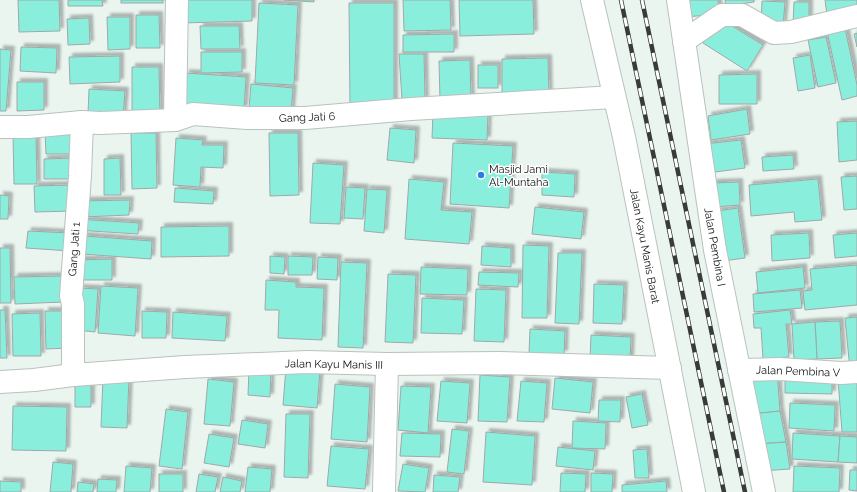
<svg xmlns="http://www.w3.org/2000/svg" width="857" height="492" font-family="Raleway,sans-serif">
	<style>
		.building { fill: #8aeedd; stroke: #9ea9a7; filter: url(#shadow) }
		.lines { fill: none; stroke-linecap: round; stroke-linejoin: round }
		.minor-casing { stroke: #b9c2bd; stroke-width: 24 }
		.tertiary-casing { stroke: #b9c2bd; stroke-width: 24 }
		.minor { stroke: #fff; stroke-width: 22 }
		.tertiary { stroke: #fff; stroke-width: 22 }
		.rail-casing { stroke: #373b39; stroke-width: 4.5 }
		.rail { stroke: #fff; stroke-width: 3; stroke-dasharray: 9; stroke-linecap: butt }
		.poi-dot { fill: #2c7ce8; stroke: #fff; stroke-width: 1.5 }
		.labels { text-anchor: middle; stroke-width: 3; stroke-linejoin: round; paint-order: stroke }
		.street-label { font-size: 11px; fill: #0f1210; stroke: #fff }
		.poi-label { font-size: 11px; fill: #0f1210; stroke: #fff; text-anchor: start }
	</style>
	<defs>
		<filter id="shadow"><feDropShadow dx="3.5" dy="-3.5" stdDeviation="1" flood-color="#0004"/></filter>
	</defs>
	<rect width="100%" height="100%" fill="#ebf5f0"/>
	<g class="building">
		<path d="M 18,0 L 59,0 L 60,31 L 19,32 Z"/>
		<path d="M 68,0 L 102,0 L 103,6 L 68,6 Z"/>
		<rect x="121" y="0" width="42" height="3"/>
		<path d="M 182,0 L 252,0 L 252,21 L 182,23 Z"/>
		<path d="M 284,0 L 314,0 L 314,2 Z"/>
		<path d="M 403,0 L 450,0 L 451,30 L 404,31 Z"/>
		<path d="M 459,0 L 533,0 L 534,34 L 460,36 Z"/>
		<path d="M 684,0 L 718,0 L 719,14 L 685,17 Z"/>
		<path d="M 725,0 L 754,0 L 754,2 L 726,6 Z"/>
		<path d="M 825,0 L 857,0 L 857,13 L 827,15 Z"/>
		<path d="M 762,1 L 785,2 L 783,26 L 761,25 Z"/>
		<path d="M 794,2 L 809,2 L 809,25 L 793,24 Z"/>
		<path d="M 259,3 L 298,5 L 294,85 L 255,83 Z"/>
		<path d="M 349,3 L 394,3 L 394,109 L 350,109 Z"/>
		<path d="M 136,15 L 159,15 L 160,48 L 136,48 Z"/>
		<path d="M 107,17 L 130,17 L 130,49 L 108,50 Z"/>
		<path d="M 89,18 L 90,44 L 68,45 L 67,19 Z"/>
		<path d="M 719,18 L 763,45 L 747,71 L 703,43 Z"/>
		<path d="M 200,26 L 239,26 L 240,49 L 201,49 Z"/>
		<path d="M 845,28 L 857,85 L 857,96 L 842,100 L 827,31 Z"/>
		<path d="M 857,33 L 857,47 L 854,34 Z"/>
		<path d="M 454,34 L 454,52 L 403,52 L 403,35 Z"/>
		<path d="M 826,37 L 836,83 L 818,87 L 808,40 Z"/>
		<path d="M 21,47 L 57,48 L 56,73 L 20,71 Z"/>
		<path d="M 0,49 L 11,50 L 6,111 L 0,111 Z"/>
		<path d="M 201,52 L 242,52 L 242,72 L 201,73 Z"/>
		<path d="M 399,54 L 424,54 L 425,100 L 402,100 Z"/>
		<path d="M 810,55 L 815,88 L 798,91 L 793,58 Z"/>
		<path d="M 120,56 L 120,82 L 70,84 L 69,57 Z"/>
		<path d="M 548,58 L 549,98 L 502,99 L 502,59 Z"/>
		<path d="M 470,60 L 471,100 L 440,100 L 439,61 Z"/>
		<rect x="478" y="65" width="20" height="23"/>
		<path d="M 132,67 L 159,67 L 160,118 L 132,118 Z"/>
		<path d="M 186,73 L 246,77 L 244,109 L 184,105 Z"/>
		<path d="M 757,74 L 757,104 L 719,104 L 719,75 Z"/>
		<path d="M 17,82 L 44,82 L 44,110 L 17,111 Z"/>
		<path d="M 251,84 L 293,88 L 291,112 L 249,108 Z"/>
		<path d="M 89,89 L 125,91 L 123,117 L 88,114 Z"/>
		<path d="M 747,109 L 750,134 L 711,140 L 708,116 Z"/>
		<path d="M 433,112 L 488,114 L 487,140 L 432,138 Z"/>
		<path d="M 857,121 L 857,160 L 839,162 L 837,122 Z"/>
		<path d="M 390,128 L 416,130 L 414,163 L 387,160 Z"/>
		<path d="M 45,131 L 77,131 L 77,154 L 46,154 Z"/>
		<path d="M 131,133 L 156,133 L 157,188 L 132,189 Z"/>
		<path d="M 269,133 L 298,133 L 299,195 L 270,196 Z"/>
		<path d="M 36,135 L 37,184 L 14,184 L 13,136 Z"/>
		<path d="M 176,138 L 203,140 L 202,145 L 224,145 L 223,168 L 201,167 L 200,187 L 173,185 Z"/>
		<path d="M 741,140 L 745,168 L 708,173 L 704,144 Z"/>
		<path d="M 453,143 L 513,146 L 509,208 L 450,204 Z"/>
		<path d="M 793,155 L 794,169 L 763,171 L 762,157 Z"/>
		<path d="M 76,158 L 77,179 L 44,179 L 44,159 Z"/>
		<path d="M 120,158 L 121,195 L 104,195 L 104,159 Z"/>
		<path d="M 313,163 L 344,165 L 340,224 L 310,223 Z"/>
		<path d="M 542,172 L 575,174 L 574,197 L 542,195 Z"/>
		<path d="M 857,176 L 857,209 L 844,210 L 841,177 Z"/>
		<path d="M 409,179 L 444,182 L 441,210 L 472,212 L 469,244 L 405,239 Z"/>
		<path d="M 818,179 L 822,220 L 795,222 L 794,212 L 751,216 L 749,185 Z"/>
		<path d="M 739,182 L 740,205 L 714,207 L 713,183 Z"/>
		<path d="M 73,185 L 74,211 L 35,212 L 34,186 Z"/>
		<path d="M 346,187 L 365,188 L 363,219 L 344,218 Z"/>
		<path d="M 175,188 L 214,191 L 213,204 L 174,202 Z"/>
		<path d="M 367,189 L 387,190 L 384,233 L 364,231 Z"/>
		<path d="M 0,195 L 9,196 L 8,219 L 0,219 Z"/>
		<path d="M 130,200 L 129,215 L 82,217 L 82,201 Z"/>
		<path d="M 535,207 L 584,212 L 581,239 L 532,234 Z"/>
		<path d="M 738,208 L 745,258 L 723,261 L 717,211 Z"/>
		<path d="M 77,219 L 139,223 L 138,234 L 76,230 Z"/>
		<path d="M 229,226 L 229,256 L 161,257 L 161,227 Z"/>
		<path d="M 28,231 L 70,233 L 70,251 L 26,248 Z"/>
		<path d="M 809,233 L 810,258 L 772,261 L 771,235 Z"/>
		<path d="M 857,233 L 857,256 L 835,258 L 833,235 Z"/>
		<path d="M 84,236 L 152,241 L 151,259 L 82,254 Z"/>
		<path d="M 523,245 L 549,246 L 547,318 L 522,318 Z"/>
		<path d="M 482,246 L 511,248 L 511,267 L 481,265 Z"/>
		<path d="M 0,248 L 10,248 L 11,303 L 0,303 Z"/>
		<path d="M 558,253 L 582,253 L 579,324 L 555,323 Z"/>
		<path d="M 270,256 L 285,257 L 284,274 L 270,273 Z"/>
		<path d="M 288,256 L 313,257 L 312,275 L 288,275 Z"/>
		<path d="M 318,257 L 338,258 L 337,280 L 317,279 Z"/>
		<path d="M 112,259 L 112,280 L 77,280 L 77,260 Z"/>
		<path d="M 341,262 L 367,263 L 363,348 L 338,347 Z"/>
		<path d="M 857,265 L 857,305 L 805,310 L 803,291 L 812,290 L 810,269 Z"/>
		<path d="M 421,267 L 468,269 L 467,295 L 420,294 Z"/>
		<path d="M 803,267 L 805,288 L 758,293 L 756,272 Z"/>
		<path d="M 479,272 L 519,273 L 518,287 L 478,285 Z"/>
		<path d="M 388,274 L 416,275 L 413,343 L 385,342 Z"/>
		<path d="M 62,276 L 63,302 L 15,304 L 14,277 Z"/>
		<path d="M 266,280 L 296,282 L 296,287 L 324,288 L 322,340 L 278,338 L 279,310 L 265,310 Z"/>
		<path d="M 594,284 L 624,285 L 622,324 L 593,323 Z"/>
		<path d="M 101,286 L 138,288 L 135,336 L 98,333 Z"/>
		<path d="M 80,288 L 98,289 L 95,332 L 77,330 Z"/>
		<path d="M 476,289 L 506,290 L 504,342 L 474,341 Z"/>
		<path d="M 800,290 L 802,308 L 754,312 L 753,294 Z"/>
		<path d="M 422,298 L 464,300 L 462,334 L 421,333 Z"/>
		<path d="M 0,310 L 5,310 L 7,358 L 0,358 Z"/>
		<path d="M 790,310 L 792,324 L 786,324 L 789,357 L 763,359 L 761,328 L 754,328 L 753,314 Z"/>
		<path d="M 45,311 L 68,311 L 69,348 L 46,349 Z"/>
		<path d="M 142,311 L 167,312 L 166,338 L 142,338 Z"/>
		<path d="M 173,312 L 227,316 L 225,341 L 172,338 Z"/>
		<path d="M 40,313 L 41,356 L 13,356 L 12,314 Z"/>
		<path d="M 857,317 L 857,369 L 850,370 L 845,318 Z"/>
		<path d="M 840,321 L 842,358 L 817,359 L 815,322 Z"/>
		<path d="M 815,322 L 817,359 L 794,360 L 792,324 Z"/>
		<path d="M 530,329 L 565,331 L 564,354 L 529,353 Z"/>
		<path d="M 591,335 L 631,337 L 630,360 L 590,359 Z"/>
		<path d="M 286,367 L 320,370 L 317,408 L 283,405 Z"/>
		<path d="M 249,369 L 271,370 L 270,397 L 248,395 Z"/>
		<path d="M 777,371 L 780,411 L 752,414 L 749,373 Z"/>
		<path d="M 785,374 L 832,374 L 832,394 L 785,393 Z"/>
		<path d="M 480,375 L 510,377 L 507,422 L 478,421 Z"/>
		<path d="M 103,377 L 129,377 L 127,428 L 101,427 Z"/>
		<path d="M 555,378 L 593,382 L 590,413 L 552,409 Z"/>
		<path d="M 857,378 L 857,432 L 842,432 L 838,379 Z"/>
		<path d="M 208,379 L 234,382 L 230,426 L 204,424 Z"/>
		<path d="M 441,381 L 470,383 L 467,423 L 437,421 Z"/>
		<path d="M 521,381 L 547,383 L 544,422 L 517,421 Z"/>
		<path d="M 91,384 L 91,407 L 75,407 L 75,385 Z"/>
		<path d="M 335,384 L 370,387 L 367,442 L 331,439 Z"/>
		<path d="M 401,386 L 431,387 L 428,433 L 398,430 Z"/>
		<path d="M 642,394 L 648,425 L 632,428 L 626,397 Z"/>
		<path d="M 599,400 L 621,400 L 620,422 L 598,421 Z"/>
		<path d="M 790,403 L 835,405 L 834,431 L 789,428 Z"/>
		<path d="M 13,406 L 67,407 L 66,451 L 12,450 Z"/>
		<path d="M 166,409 L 188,412 L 182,469 L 159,466 Z"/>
		<path d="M 780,411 L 786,442 L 758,444 L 752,414 Z"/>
		<path d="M 286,414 L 310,414 L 308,478 L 284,477 Z"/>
		<path d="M 242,420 L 268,424 L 265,448 L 238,444 Z"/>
		<path d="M 573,421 L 606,423 L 605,449 L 572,448 Z"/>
		<path d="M 452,429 L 469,431 L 464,474 L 447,472 Z"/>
		<path d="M 486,432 L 535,436 L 532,485 L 483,482 Z"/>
		<path d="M 402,433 L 441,434 L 440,457 L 400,456 Z"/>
		<path d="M 793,433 L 840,436 L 838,462 L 792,459 Z"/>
		<path d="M 209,434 L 234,438 L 229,467 L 204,463 Z"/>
		<path d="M 840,436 L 857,437 L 857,463 L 838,462 Z"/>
		<path d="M 786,442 L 790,469 L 762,471 L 758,444 Z"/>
		<path d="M 331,446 L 369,449 L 365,489 L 327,486 Z"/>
		<path d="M 558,447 L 595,451 L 593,470 L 556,466 Z"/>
		<path d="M 647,449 L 649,478 L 635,478 L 633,450 Z"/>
		<path d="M 53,462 L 73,464 L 71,492 L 50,492 Z"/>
		<path d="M 403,464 L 429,468 L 425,492 L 398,491 Z"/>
		<path d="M 126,466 L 152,468 L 150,492 L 124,492 Z"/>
		<path d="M 794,466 L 840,468 L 839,492 L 793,492 Z"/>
		<path d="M 248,467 L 272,469 L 270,492 L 245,492 Z"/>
		<path d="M 850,470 L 857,470 L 857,491 L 849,490 Z"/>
		<path d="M 561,473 L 586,474 L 585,492 L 560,492 Z"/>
		<path d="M 591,473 L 613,474 L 612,492 L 591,492 Z"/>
		<rect x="159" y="474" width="24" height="18"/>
		<path d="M 199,474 L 218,477 L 215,492 L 196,492 Z"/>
		<path d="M 434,475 L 460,477 L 458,492 L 433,492 Z"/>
		<path d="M 223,477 L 242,481 L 240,492 L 220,492 Z"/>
		<path d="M 98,479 L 117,480 L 116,492 L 97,492 Z"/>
		<path d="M 0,481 L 21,482 L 21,492 L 0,492 Z"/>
		<path d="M 666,481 L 667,492 L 622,492 L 622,485 Z"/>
		<path d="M 78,482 L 94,484 L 93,492 L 77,492 Z"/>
	</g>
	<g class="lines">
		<g class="minor-casing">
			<g id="minor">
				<path d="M 678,0 L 715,250 L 764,492"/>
				<path d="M 684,41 L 722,15 L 742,15 L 774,33 L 791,32 L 857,16"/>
				<path d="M 175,120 L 177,0"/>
				<path d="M 0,127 L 28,127 L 82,122 L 100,123 L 175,120 L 193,114 L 247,118 L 305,118 L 411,109 L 614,97"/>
				<path d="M 739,370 L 780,369 L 841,373 L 857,372"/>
				<path d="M 73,375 L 73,304 L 71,296 L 80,176 L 82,122"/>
				<path d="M 0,382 L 34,380 L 73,375 L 185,367 L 307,362 L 387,364 L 498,363 L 670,368"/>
				<path d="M 384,492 L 387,364"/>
			</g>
		</g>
		<g class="tertiary-casing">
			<path id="tertiary" d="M 592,0 L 624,137 L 694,492"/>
		</g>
		<use href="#minor" class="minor"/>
		<use href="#tertiary" class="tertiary"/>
		<g class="rail-casing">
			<g id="rail">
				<path d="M 621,0 L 724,492"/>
				<path d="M 642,0 L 745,492"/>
			</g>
		</g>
		<use href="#rail" class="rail"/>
	</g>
	<circle class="poi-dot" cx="481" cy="175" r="4"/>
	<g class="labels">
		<g class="street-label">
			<text transform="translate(307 117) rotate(-2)" y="4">Gang Jati 6</text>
			<text transform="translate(645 246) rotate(79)" y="4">Jalan Kayu Manis Barat</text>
			<text transform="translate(715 247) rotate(80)" y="4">Jalan Pembina I</text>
			<text transform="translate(74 249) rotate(-86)" y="4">Gang Jati 1</text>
			<text transform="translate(334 364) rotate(1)" y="4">Jalan Kayu Manis III</text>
			<text transform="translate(798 371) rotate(2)" y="4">Jalan Pembina V</text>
		</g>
		<g class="poi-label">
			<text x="489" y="173">Masjid Jami<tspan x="489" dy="13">Al-Muntaha</tspan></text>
		</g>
	</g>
</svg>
